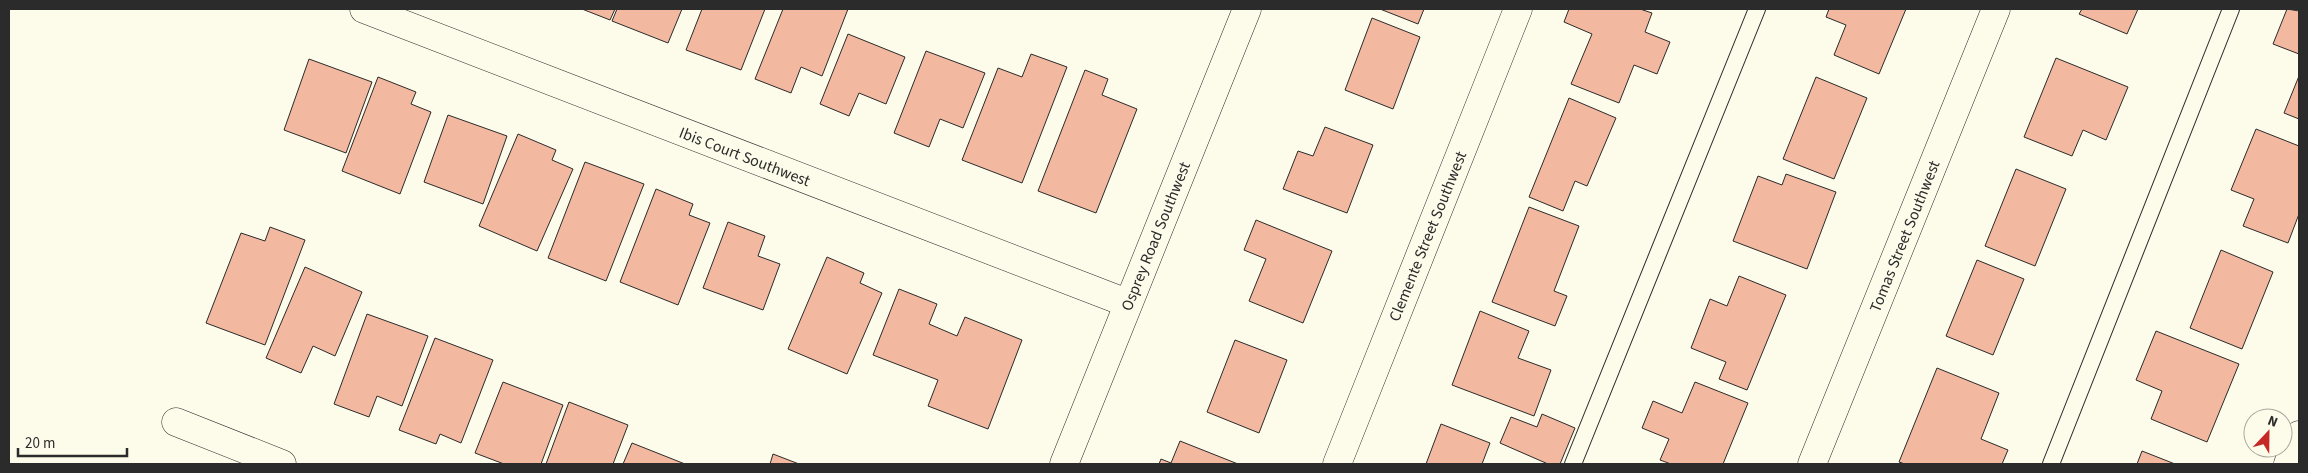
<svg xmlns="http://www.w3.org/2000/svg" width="2308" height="473" font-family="'Source Sans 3',sans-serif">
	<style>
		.building { fill: #f2b8a0; stroke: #2b2b2b }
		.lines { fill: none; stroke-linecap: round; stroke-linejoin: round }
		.lane-casing { stroke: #2b2b2b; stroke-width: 18 }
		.street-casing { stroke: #2b2b2b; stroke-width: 29 }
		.lane { stroke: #fdfbea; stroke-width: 16 }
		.street { stroke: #fdfbea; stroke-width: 28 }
		.labels { text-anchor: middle; stroke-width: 4; stroke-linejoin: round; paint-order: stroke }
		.street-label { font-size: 16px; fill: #2b2b2b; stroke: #fdfbea }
	</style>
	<rect width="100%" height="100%" fill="#fdfbea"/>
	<g class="building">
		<path d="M 582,9 L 615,9 L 610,20 Z"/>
		<path d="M 617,9 L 682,9 L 668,43 L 612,21 Z"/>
		<path d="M 702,9 L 765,9 L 741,70 L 686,50 Z"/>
		<path d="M 783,9 L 848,9 L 822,76 L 801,67 L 791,93 L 755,79 Z"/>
		<path d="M 1380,9 L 1424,9 L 1418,24 Z"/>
		<path d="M 1569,9 L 1640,9 L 1652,13 L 1645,32 L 1670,42 L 1657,74 L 1634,65 L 1619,103 L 1571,84 L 1592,34 L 1564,22 Z"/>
		<path d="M 1829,9 L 1906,9 L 1879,74 L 1834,55 L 1846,25 L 1826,17 Z"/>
		<path d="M 2082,9 L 2138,9 L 2127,34 L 2079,14 Z"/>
		<path d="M 2287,9 L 2299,11 L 2299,54 L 2273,44 Z"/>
		<path d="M 1372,18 L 1420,37 L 1393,109 L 1345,90 Z"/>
		<path d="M 848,34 L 905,57 L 886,104 L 859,93 L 849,116 L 820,104 Z"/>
		<path d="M 926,51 L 985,73 L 963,128 L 940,119 L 929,147 L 894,133 Z"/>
		<path d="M 1031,54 L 1067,67 L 1022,183 L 962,160 L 998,68 L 1022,77 Z"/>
		<path d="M 2056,58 L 2128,87 L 2106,140 L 2083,130 L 2072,156 L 2024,137 Z"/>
		<path d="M 309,59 L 372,82 L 346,153 L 284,130 Z"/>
		<path d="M 1085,70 L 1108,79 L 1102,95 L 1137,109 L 1096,213 L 1038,191 Z"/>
		<path d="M 2299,76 L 2299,119 L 2284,113 Z"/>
		<path d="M 378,77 L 416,92 L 411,104 L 431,112 L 400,194 L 342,171 Z"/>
		<path d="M 1816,77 L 1867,98 L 1834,179 L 1783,159 Z"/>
		<path d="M 1569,98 L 1616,118 L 1587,186 L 1575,181 L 1563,211 L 1529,197 Z"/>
		<path d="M 448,115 L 507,136 L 483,204 L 424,182 Z"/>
		<path d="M 1325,127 L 1373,145 L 1347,213 L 1283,189 L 1298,151 L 1313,156 Z"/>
		<path d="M 2256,129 L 2299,146 L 2299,214 L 2288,243 L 2243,226 L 2254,199 L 2231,190 Z"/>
		<path d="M 518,134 L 556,150 L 552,160 L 573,169 L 537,251 L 479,226 Z"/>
		<path d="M 585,162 L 644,184 L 606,281 L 548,258 Z"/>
		<path d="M 2016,169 L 2066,189 L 2035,266 L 1985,246 Z"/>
		<path d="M 1786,174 L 1836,192 L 1807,269 L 1733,241 L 1758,176 L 1782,185 Z"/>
		<path d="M 656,189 L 693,204 L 689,215 L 710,223 L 678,305 L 620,282 Z"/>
		<path d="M 1529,207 L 1579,226 L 1554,291 L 1567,296 L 1555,326 L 1492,302 Z"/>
		<path d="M 1256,220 L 1332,251 L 1303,323 L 1249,301 L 1266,259 L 1244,250 Z"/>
		<path d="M 728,222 L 765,236 L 758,256 L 780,264 L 763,310 L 703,288 Z"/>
		<path d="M 270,227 L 305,240 L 265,345 L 206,323 L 241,233 L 265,241 Z"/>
		<path d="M 2221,250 L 2273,272 L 2242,349 L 2190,328 Z"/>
		<path d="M 827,257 L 864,273 L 860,283 L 882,293 L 847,374 L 788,349 Z"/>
		<path d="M 1977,260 L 2024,279 L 1993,355 L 1946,336 Z"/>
		<path d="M 305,267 L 362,292 L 335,356 L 313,346 L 301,373 L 266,358 Z"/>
		<path d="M 1739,276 L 1786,295 L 1747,390 L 1719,379 L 1726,362 L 1691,348 L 1710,299 L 1727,306 Z"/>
		<path d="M 899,289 L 937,304 L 929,324 L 957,336 L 965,317 L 1022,340 L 988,429 L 928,406 L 938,380 L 873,355 Z"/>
		<path d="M 1480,311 L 1529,331 L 1518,358 L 1551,370 L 1534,416 L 1452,385 Z"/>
		<path d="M 367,314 L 428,336 L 402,406 L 377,396 L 369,417 L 334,404 Z"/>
		<path d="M 2156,331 L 2239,364 L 2207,442 L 2151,419 L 2162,391 L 2136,380 Z"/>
		<path d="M 435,338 L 493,360 L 461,443 L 440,434 L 436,444 L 399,430 Z"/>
		<path d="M 1235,340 L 1287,360 L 1259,433 L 1207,412 Z"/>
		<path d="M 1937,368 L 1999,393 L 1981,439 L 2008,450 L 2002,464 L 1905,464 L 1899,462 Z"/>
		<path d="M 503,382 L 563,405 L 541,464 L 504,464 L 475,453 Z"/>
		<path d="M 1695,382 L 1748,403 L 1723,464 L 1671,464 L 1660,460 L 1669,439 L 1642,428 L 1653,401 L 1682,413 Z"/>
		<path d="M 569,402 L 628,425 L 613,464 L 546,464 Z"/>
		<path d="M 1542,414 L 1575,428 L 1560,464 L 1548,464 L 1500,443 L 1511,417 L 1537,427 Z"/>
		<path d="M 1441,424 L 1490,443 L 1482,464 L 1426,464 Z"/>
		<path d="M 1180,441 L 1238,464 L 1159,464 L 1161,459 L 1171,463 Z"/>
		<path d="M 632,443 L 685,464 L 623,464 Z"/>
		<path d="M 2142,451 L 2175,464 L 2137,464 Z"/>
		<path d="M 773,454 L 799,464 L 770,464 Z"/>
	</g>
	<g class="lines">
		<g class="lane-casing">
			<g id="lane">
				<path d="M 1573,464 L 1757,9"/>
				<path d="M 2051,464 L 2231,9"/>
			</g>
		</g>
		<g class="street-casing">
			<g id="street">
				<path d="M 364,9 L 1127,303"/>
				<path d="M 176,422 L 282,464"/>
				<path d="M 1064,464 L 1247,9"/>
				<path d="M 1337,464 L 1518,9"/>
				<path d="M 1812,464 L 1996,9"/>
				<path d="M 2288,464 L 2299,435"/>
			</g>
		</g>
		<use href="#lane" class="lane"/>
		<use href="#street" class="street"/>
	</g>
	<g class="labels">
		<g class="street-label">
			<text transform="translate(745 156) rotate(21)" y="6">Ibis Court Southwest</text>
			<text transform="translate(1155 236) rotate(-68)" y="6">Osprey Road Southwest</text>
			<text transform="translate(1427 236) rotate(-68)" y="6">Clemente Street Southwest</text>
			<text transform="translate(1904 236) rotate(-68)" y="6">Tomas Street Southwest</text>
		</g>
	</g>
	<rect width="2308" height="473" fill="none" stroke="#2b2b2b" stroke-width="20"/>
	<g transform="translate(2268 433) rotate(22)"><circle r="24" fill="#fdfbea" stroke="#a9a89e"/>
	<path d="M0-4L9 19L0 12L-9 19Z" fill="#c62828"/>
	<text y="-8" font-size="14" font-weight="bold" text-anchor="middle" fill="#2b2b2b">N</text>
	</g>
	<path d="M18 448v8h109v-8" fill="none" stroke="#2b2b2b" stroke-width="2.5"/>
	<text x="25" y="448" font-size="15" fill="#2b2b2b" stroke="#fdfbea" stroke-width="4" paint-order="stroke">20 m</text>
</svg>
